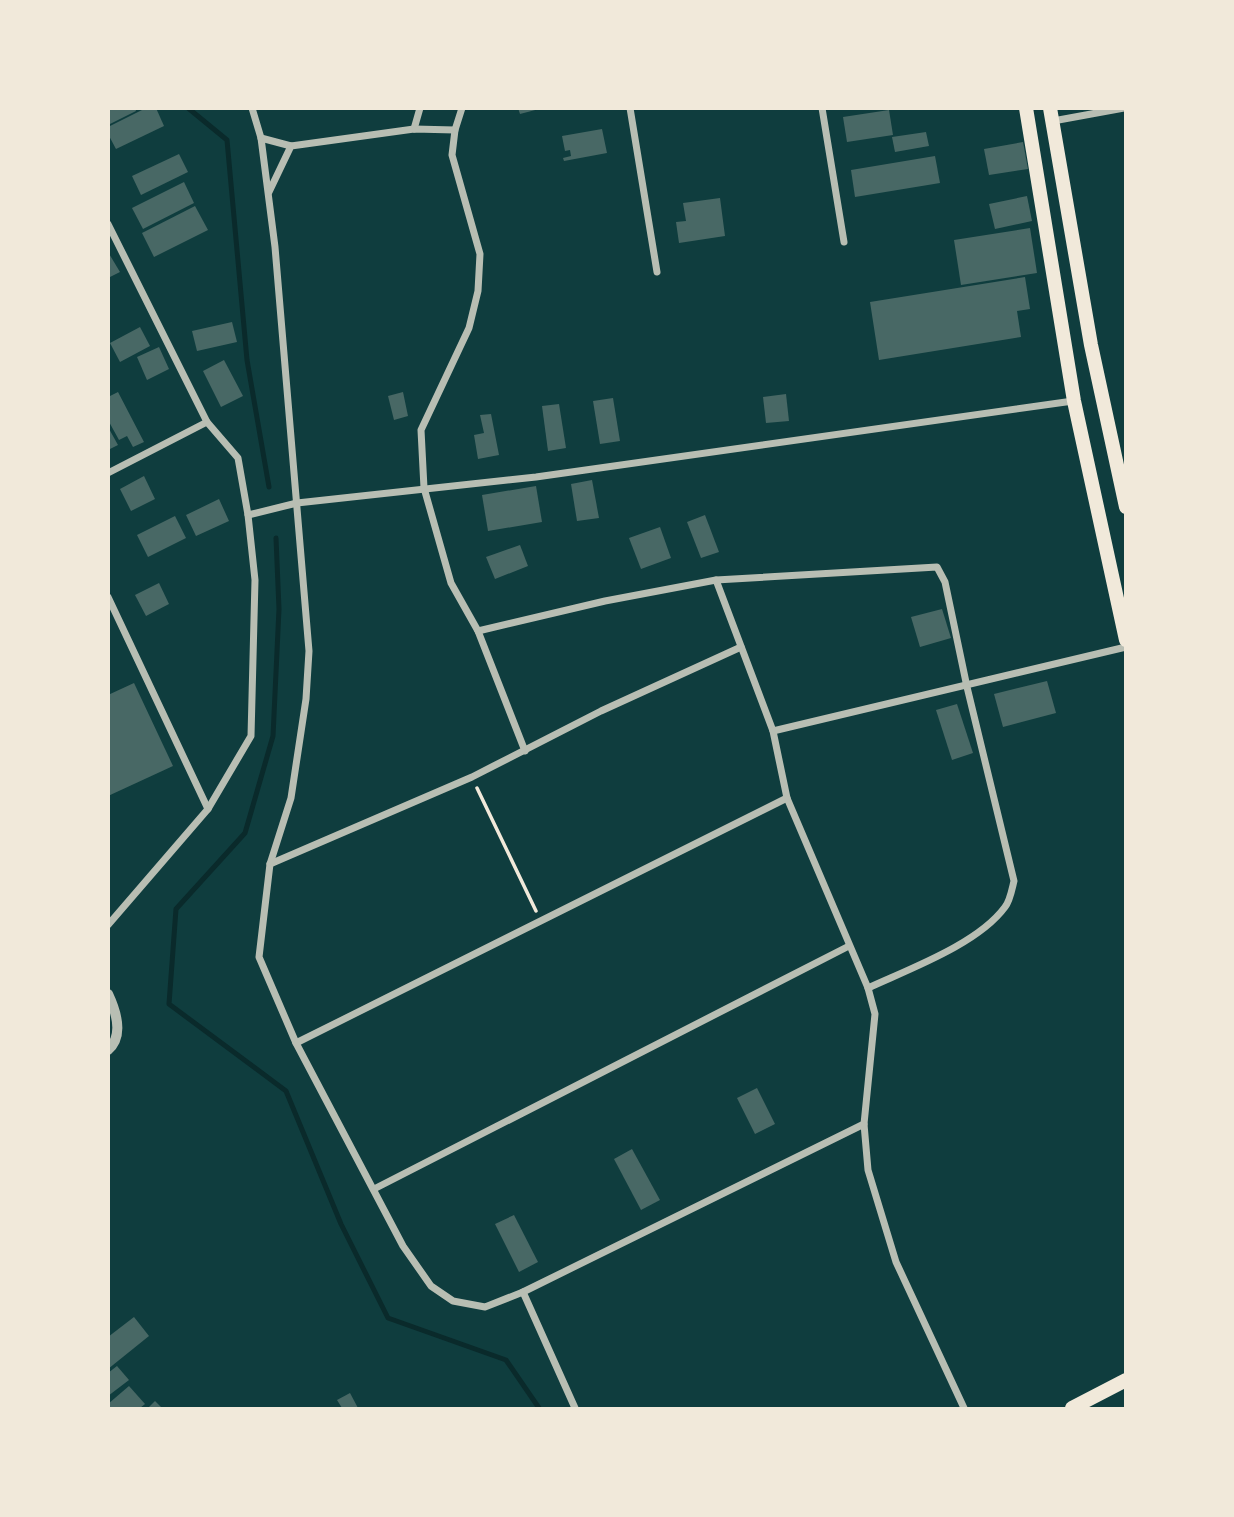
<svg xmlns="http://www.w3.org/2000/svg" width="1234" height="1517" font-family="Jost,sans-serif">
	<style>
		.lines { fill: none; stroke-linecap: round; stroke-linejoin: round }
		.stream { stroke: #0a2a2b; stroke-width: 5 }
		.building { fill: #486865 }
		.path { stroke: #f1e9da; stroke-width: 3.5 }
		.minor { stroke: #b8beb3; stroke-width: 7 }
		.tertiary { stroke: #b8beb3; stroke-width: 10 }
		.primary { stroke: #f1e9da; stroke-width: 14 }
	</style>
	<rect width="100%" height="100%" fill="#0f3d3e"/>
	<g class="lines">
		<g class="stream">
			<path d="M 188,108 L 227,140 L 247,360 L 269,487"/>
			<path d="M 276,538 L 279,609 L 273,736 L 245,833 L 176,909 L 169,1004 L 286,1091 L 341,1224 L 388,1318 L 506,1360 L 539,1408"/>
		</g>
	</g>
	<g class="building">
		<path d="M 108,108 L 135,108 L 136,111 L 108,125 Z"/>
		<path d="M 146,108 L 156,108 L 164,126 L 116,149 L 108,134 L 108,127 Z"/>
		<path d="M 518,108 L 539,108 L 539,109 L 520,114 Z"/>
		<path d="M 889,110 L 893,135 L 847,142 L 843,117 Z"/>
		<path d="M 602,129 L 607,153 L 564,161 L 563,158 L 571,156 L 570,150 L 565,151 L 562,136 Z"/>
		<path d="M 926,132 L 929,146 L 895,152 L 892,137 Z"/>
		<path d="M 1023,142 L 1028,169 L 989,175 L 984,149 Z"/>
		<path d="M 179,154 L 188,172 L 141,195 L 132,176 Z"/>
		<path d="M 935,156 L 940,183 L 855,197 L 851,170 Z"/>
		<path d="M 184,182 L 194,203 L 143,229 L 132,208 Z"/>
		<path d="M 1027,196 L 1032,221 L 995,229 L 989,204 Z"/>
		<path d="M 720,198 L 725,236 L 679,243 L 676,222 L 686,221 L 683,203 Z"/>
		<path d="M 195,206 L 208,230 L 154,257 L 142,233 Z"/>
		<path d="M 1030,228 L 1037,273 L 961,285 L 954,240 Z"/>
		<path d="M 108,252 L 120,272 L 108,278 Z"/>
		<path d="M 1025,277 L 1030,309 L 1017,311 L 1021,337 L 879,360 L 870,302 Z"/>
		<path d="M 232,322 L 237,342 L 197,351 L 192,331 Z"/>
		<path d="M 140,327 L 150,346 L 120,362 L 110,343 Z"/>
		<path d="M 159,347 L 169,369 L 147,380 L 137,357 Z"/>
		<path d="M 224,360 L 243,396 L 221,407 L 203,371 Z"/>
		<path d="M 118,392 L 144,442 L 133,447 L 127,436 L 119,440 L 108,420 L 108,397 Z"/>
		<path d="M 403,392 L 408,416 L 394,420 L 388,396 Z"/>
		<path d="M 786,394 L 789,421 L 766,423 L 763,397 Z"/>
		<path d="M 613,398 L 620,441 L 600,444 L 593,401 Z"/>
		<path d="M 559,404 L 566,448 L 548,451 L 542,406 Z"/>
		<path d="M 491,414 L 499,455 L 478,459 L 474,435 L 484,433 L 480,415 Z"/>
		<path d="M 108,427 L 118,445 L 108,450 Z"/>
		<path d="M 144,476 L 155,499 L 131,511 L 120,489 Z"/>
		<path d="M 592,480 L 599,518 L 577,521 L 571,484 Z"/>
		<path d="M 536,486 L 542,522 L 488,531 L 482,495 Z"/>
		<path d="M 219,499 L 229,521 L 196,536 L 186,515 Z"/>
		<path d="M 705,515 L 719,552 L 701,558 L 687,522 Z"/>
		<path d="M 175,516 L 186,538 L 148,557 L 137,535 Z"/>
		<path d="M 660,527 L 671,558 L 641,569 L 629,538 Z"/>
		<path d="M 520,545 L 528,566 L 495,579 L 486,557 Z"/>
		<path d="M 159,583 L 169,604 L 146,616 L 135,595 Z"/>
		<path d="M 942,609 L 951,638 L 920,647 L 911,617 Z"/>
		<path d="M 1047,681 L 1056,713 L 1003,727 L 994,694 Z"/>
		<path d="M 134,683 L 173,766 L 108,796 L 108,695 Z"/>
		<path d="M 957,704 L 973,753 L 952,760 L 936,710 Z"/>
		<path d="M 757,1088 L 775,1124 L 755,1134 L 737,1098 Z"/>
		<path d="M 632,1149 L 660,1200 L 641,1210 L 614,1159 Z"/>
		<path d="M 514,1215 L 538,1262 L 519,1272 L 495,1224 Z"/>
		<path d="M 134,1317 L 149,1336 L 108,1369 L 108,1337 Z"/>
		<path d="M 117,1366 L 129,1380 L 108,1396 L 108,1373 Z"/>
		<path d="M 129,1386 L 145,1404 L 140,1408 L 108,1408 L 108,1404 Z"/>
		<path d="M 350,1393 L 358,1408 L 342,1408 L 337,1400 Z"/>
		<path d="M 155,1401 L 162,1408 L 148,1408 Z"/>
	</g>
	<g class="lines">
		<path class="path" d="M 477,788 L 536,911"/>
		<g class="minor">
			<path d="M 252,108 L 261,138 L 275,247 L 309,651 L 306,699 L 291,798 L 270,864 L 259,957 L 296,1043 L 403,1246 L 431,1286 L 453,1301 L 485,1307 L 523,1292 L 864,1124"/>
			<path d="M 462,108 L 455,130 L 452,155 L 480,254 L 478,291 L 469,328 L 421,430 L 424,488 L 451,583 L 478,631 L 525,751"/>
			<path d="M 630,108 L 657,272"/>
			<path d="M 822,108 L 844,242"/>
			<path d="M 1053,121 L 1124,108"/>
			<path d="M 414,129 L 420,108"/>
			<path d="M 261,138 L 291,146"/>
			<path d="M 269,192 L 291,146 L 414,129 L 455,130"/>
			<path d="M 108,224 L 207,422 L 238,458 L 248,515 L 255,580 L 251,736 L 208,809 L 108,925"/>
			<path d="M 108,473 L 207,422"/>
			<path d="M 248,515 L 297,503 L 536,477 L 1073,401"/>
			<path d="M 716,580 L 773,731 L 787,798 L 868,988 L 875,1014 L 864,1124 L 868,1170 L 896,1262 L 964,1408"/>
			<path d="M 108,597 L 208,809"/>
			<path d="M 478,631 L 605,601 L 716,580 L 937,567 L 945,582 L 967,687 L 1014,881 C 1012,889 1010,901 1005,907 C 978,944 909,969 868,988"/>
			<path d="M 773,731 L 1126,647"/>
			<path d="M 270,864 L 472,777 L 601,711 L 741,647"/>
			<path d="M 296,1043 L 787,798"/>
			<path d="M 374,1189 L 849,946"/>
			<path d="M 523,1292 L 575,1408"/>
		</g>
		<path class="tertiary" d="M 108,994 C 116,1011 124,1036 108,1050"/>
		<g class="primary">
			<path d="M 1026,108 L 1074,401 L 1126,640"/>
			<path d="M 1050,108 L 1091,345 L 1126,507"/>
			<path d="M 1072,1408 L 1126,1380"/>
		</g>
	</g>
	<rect width="1234" height="1517" fill="none" stroke="#f1e9da" stroke-width="220"/>
</svg>
